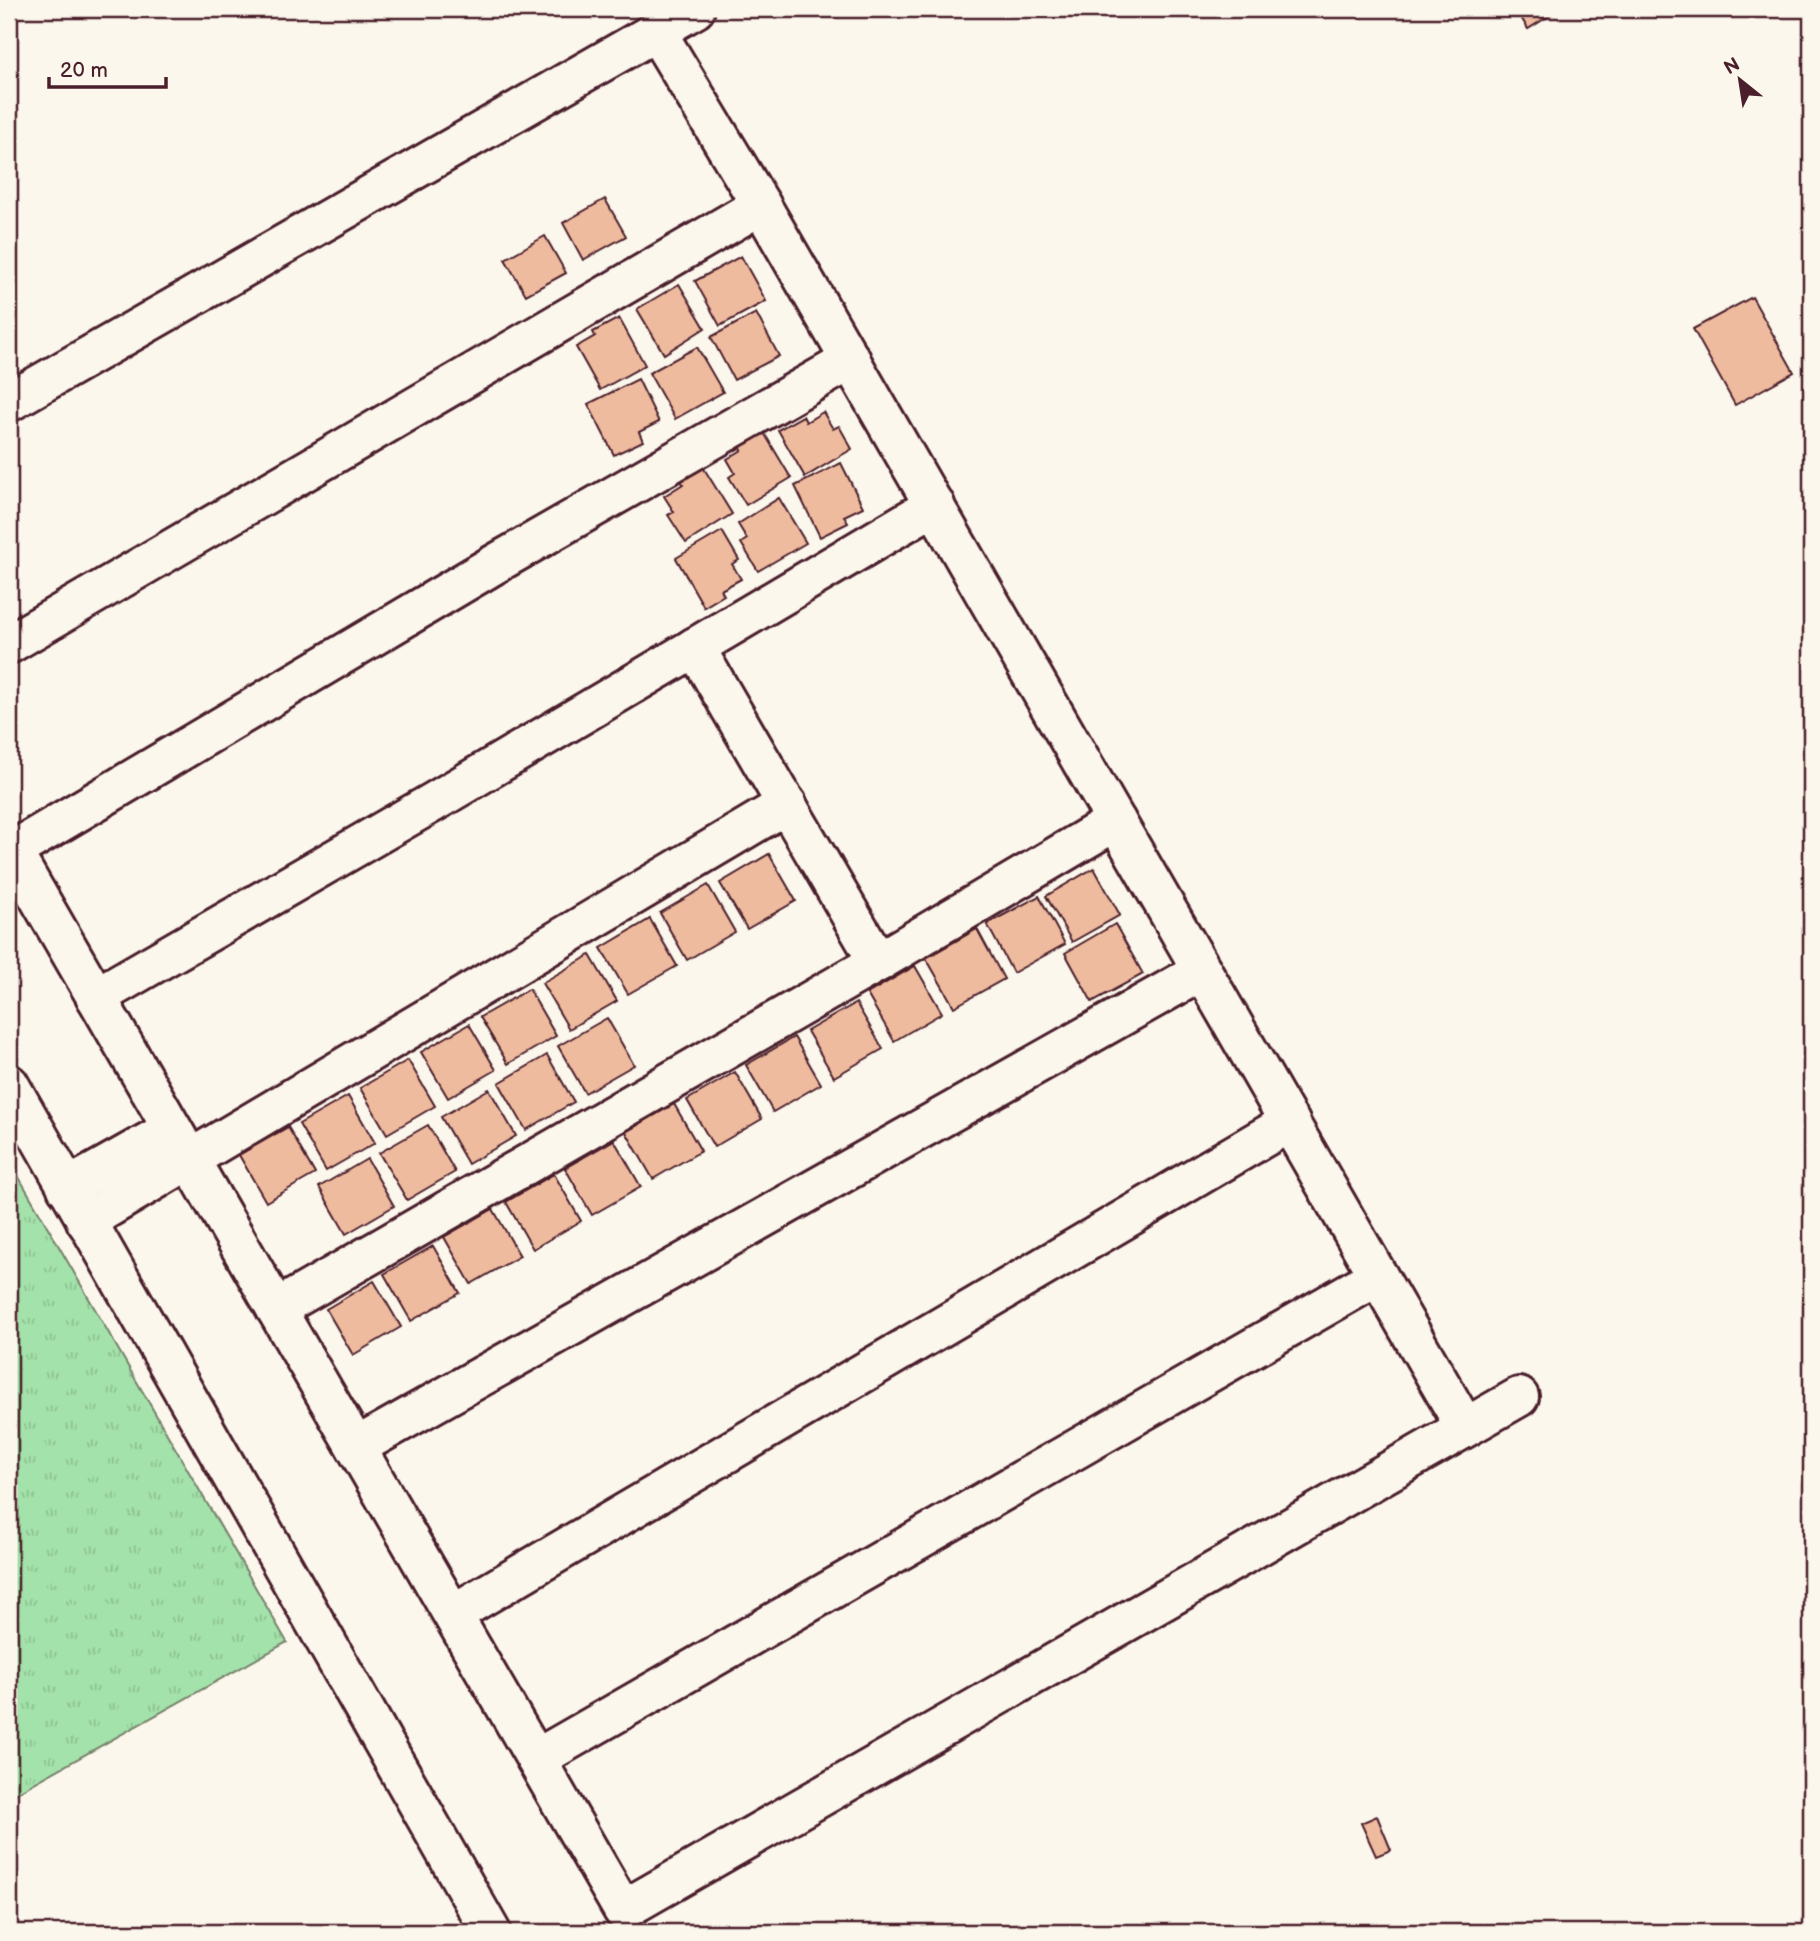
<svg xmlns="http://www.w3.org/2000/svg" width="1820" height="1941" font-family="'Balsamiq Sans',sans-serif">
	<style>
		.grass { fill: url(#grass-tufts); stroke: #76806a; stroke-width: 2 }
		.building { fill: #eebb9f; stroke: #4a1f2b; stroke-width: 2 }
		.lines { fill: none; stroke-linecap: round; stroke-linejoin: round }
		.street-casing { stroke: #4a1f2b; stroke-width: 44 }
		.secondary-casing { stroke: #4a1f2b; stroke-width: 44 }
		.street { stroke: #fbf7ec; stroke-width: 38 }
		.secondary { stroke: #fbf7ec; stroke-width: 38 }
	</style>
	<defs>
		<pattern id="grass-tufts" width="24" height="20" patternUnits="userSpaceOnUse" patternTransform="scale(1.75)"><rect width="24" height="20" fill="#a3e2aa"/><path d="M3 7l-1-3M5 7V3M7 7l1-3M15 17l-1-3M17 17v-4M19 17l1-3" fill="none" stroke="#8ec192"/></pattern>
	</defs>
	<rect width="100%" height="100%" fill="#fbf7ec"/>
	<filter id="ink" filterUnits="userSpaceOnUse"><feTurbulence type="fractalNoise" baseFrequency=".0143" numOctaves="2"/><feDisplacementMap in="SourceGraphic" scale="14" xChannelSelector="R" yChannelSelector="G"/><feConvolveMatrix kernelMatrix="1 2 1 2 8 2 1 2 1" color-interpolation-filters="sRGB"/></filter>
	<g filter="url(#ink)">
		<path class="grass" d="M 9,1160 L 287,1642 L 9,1797 Z"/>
		<g class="building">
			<path d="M 1516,9 L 1551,9 L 1554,13 L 1528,29 Z"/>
			<path d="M 605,199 L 626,236 L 583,260 L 563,223 Z"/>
			<path d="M 545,236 L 566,273 L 526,295 L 505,259 Z"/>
			<path d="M 741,256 L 766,301 L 720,326 L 695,281 Z"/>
			<path d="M 679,284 L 705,328 L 664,354 L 637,309 Z"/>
			<path d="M 1752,297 L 1794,372 L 1735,405 L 1693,329 Z"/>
			<path d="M 756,313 L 779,356 L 734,380 L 711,337 Z"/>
			<path d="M 619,318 L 645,365 L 600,390 L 576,347 L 595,336 L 593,332 Z"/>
			<path d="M 697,347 L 723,392 L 675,419 L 649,373 Z"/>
			<path d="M 638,379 L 659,422 L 639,432 L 643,441 L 614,455 L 588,404 Z"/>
			<path d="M 823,412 L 833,429 L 839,426 L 852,449 L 805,477 L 778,430 L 803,416 L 806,422 Z"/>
			<path d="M 763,431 L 791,478 L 746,505 L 729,477 L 735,473 L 727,459 L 742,450 L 739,446 Z"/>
			<path d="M 841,463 L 863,507 L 844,516 L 848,523 L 820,537 L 795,486 Z"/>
			<path d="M 703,467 L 732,514 L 686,543 L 668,515 L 674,512 L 664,496 L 683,484 L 681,481 Z"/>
			<path d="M 779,498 L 806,543 L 758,571 L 741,543 L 747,539 L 738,524 Z"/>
			<path d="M 722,531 L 739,560 L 732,564 L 741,579 L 721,590 L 724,595 L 704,607 L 676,558 Z"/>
			<path d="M 769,854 L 796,901 L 747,929 L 720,883 Z"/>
			<path d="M 1094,868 L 1120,915 L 1072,942 L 1046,896 Z"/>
			<path d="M 708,885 L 735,932 L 687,960 L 660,913 Z"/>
			<path d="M 1039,896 L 1065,944 L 1013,973 L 987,924 Z"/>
			<path d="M 650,919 L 677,966 L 628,994 L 601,948 Z"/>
			<path d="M 1115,924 L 1143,974 L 1092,1002 L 1065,953 Z"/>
			<path d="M 977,929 L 1004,979 L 954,1007 L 926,958 Z"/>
			<path d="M 590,955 L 617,1001 L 569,1029 L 542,983 Z"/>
			<path d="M 915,966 L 942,1013 L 894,1041 L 867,994 Z"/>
			<path d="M 529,989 L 556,1036 L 508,1064 L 480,1017 Z"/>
			<path d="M 856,1003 L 883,1049 L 834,1077 L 807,1031 Z"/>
			<path d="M 607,1018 L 634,1065 L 585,1093 L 558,1046 Z"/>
			<path d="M 469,1024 L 496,1070 L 448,1098 L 421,1052 Z"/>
			<path d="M 794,1037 L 821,1084 L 773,1112 L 746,1065 Z"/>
			<path d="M 547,1055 L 574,1102 L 526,1130 L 499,1083 Z"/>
			<path d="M 408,1060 L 435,1106 L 387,1134 L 360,1088 Z"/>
			<path d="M 735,1072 L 762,1119 L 714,1147 L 687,1100 Z"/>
			<path d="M 489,1089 L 516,1136 L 468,1164 L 441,1117 Z"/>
			<path d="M 348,1096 L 375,1143 L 326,1171 L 299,1124 Z"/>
			<path d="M 674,1104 L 701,1151 L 653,1179 L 626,1132 Z"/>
			<path d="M 428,1125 L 455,1172 L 407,1200 L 379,1153 Z"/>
			<path d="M 288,1127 L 315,1174 L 266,1202 L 239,1155 Z"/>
			<path d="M 614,1140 L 641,1187 L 592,1215 L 565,1168 Z"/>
			<path d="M 367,1159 L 394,1206 L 346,1234 L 319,1187 Z"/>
			<path d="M 554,1174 L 581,1221 L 533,1249 L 506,1202 Z"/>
			<path d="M 493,1209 L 520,1256 L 471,1284 L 444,1237 Z"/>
			<path d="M 433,1246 L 460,1293 L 411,1321 L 384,1274 Z"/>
			<path d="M 374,1281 L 401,1327 L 353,1355 L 326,1309 Z"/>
			<path d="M 1377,1816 L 1391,1850 L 1376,1856 L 1361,1823 Z"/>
		</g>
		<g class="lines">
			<g class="street-casing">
				<g id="street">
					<path d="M 656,31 L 761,205 L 1465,1427"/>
					<path d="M 9,402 L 695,9"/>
					<path d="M 9,644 L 761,205"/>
					<path d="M 695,647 L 878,962"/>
					<path d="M 9,846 L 623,1910 L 1519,1397"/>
					<path d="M 12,851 L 495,564 L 851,360"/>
					<path d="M 96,997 L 432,803 L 935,505"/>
					<path d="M 67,1188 L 172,1129"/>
					<path d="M 86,1221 L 787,804"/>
					<path d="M 276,1309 L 878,962 L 1116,821"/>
					<path d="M 356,1447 L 1202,971"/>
					<path d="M 453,1614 L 1290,1122"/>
					<path d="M 536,1759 L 1378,1276"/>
				</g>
			</g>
			<g class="secondary-casing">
				<path id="secondary" d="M 9,1084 L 491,1932"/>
			</g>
			<use href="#street" class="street"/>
			<use href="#secondary" class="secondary"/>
		</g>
	</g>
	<rect width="1820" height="1941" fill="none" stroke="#fbf7ec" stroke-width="35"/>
	<rect x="18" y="18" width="1785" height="1906" fill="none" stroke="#4a1f2b" stroke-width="2.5" filter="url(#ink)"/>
	<g transform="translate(1740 80) rotate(330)" stroke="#fbf7ec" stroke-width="5" paint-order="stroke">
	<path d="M0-5L12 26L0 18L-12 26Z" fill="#4a1f2b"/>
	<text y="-10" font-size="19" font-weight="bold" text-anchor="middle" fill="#4a1f2b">N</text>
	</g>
	<path d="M49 77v10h117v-10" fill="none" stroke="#4a1f2b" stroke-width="3.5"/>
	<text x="60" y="77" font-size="21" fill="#4a1f2b" stroke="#fbf7ec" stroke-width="5" paint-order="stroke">20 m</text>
</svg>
